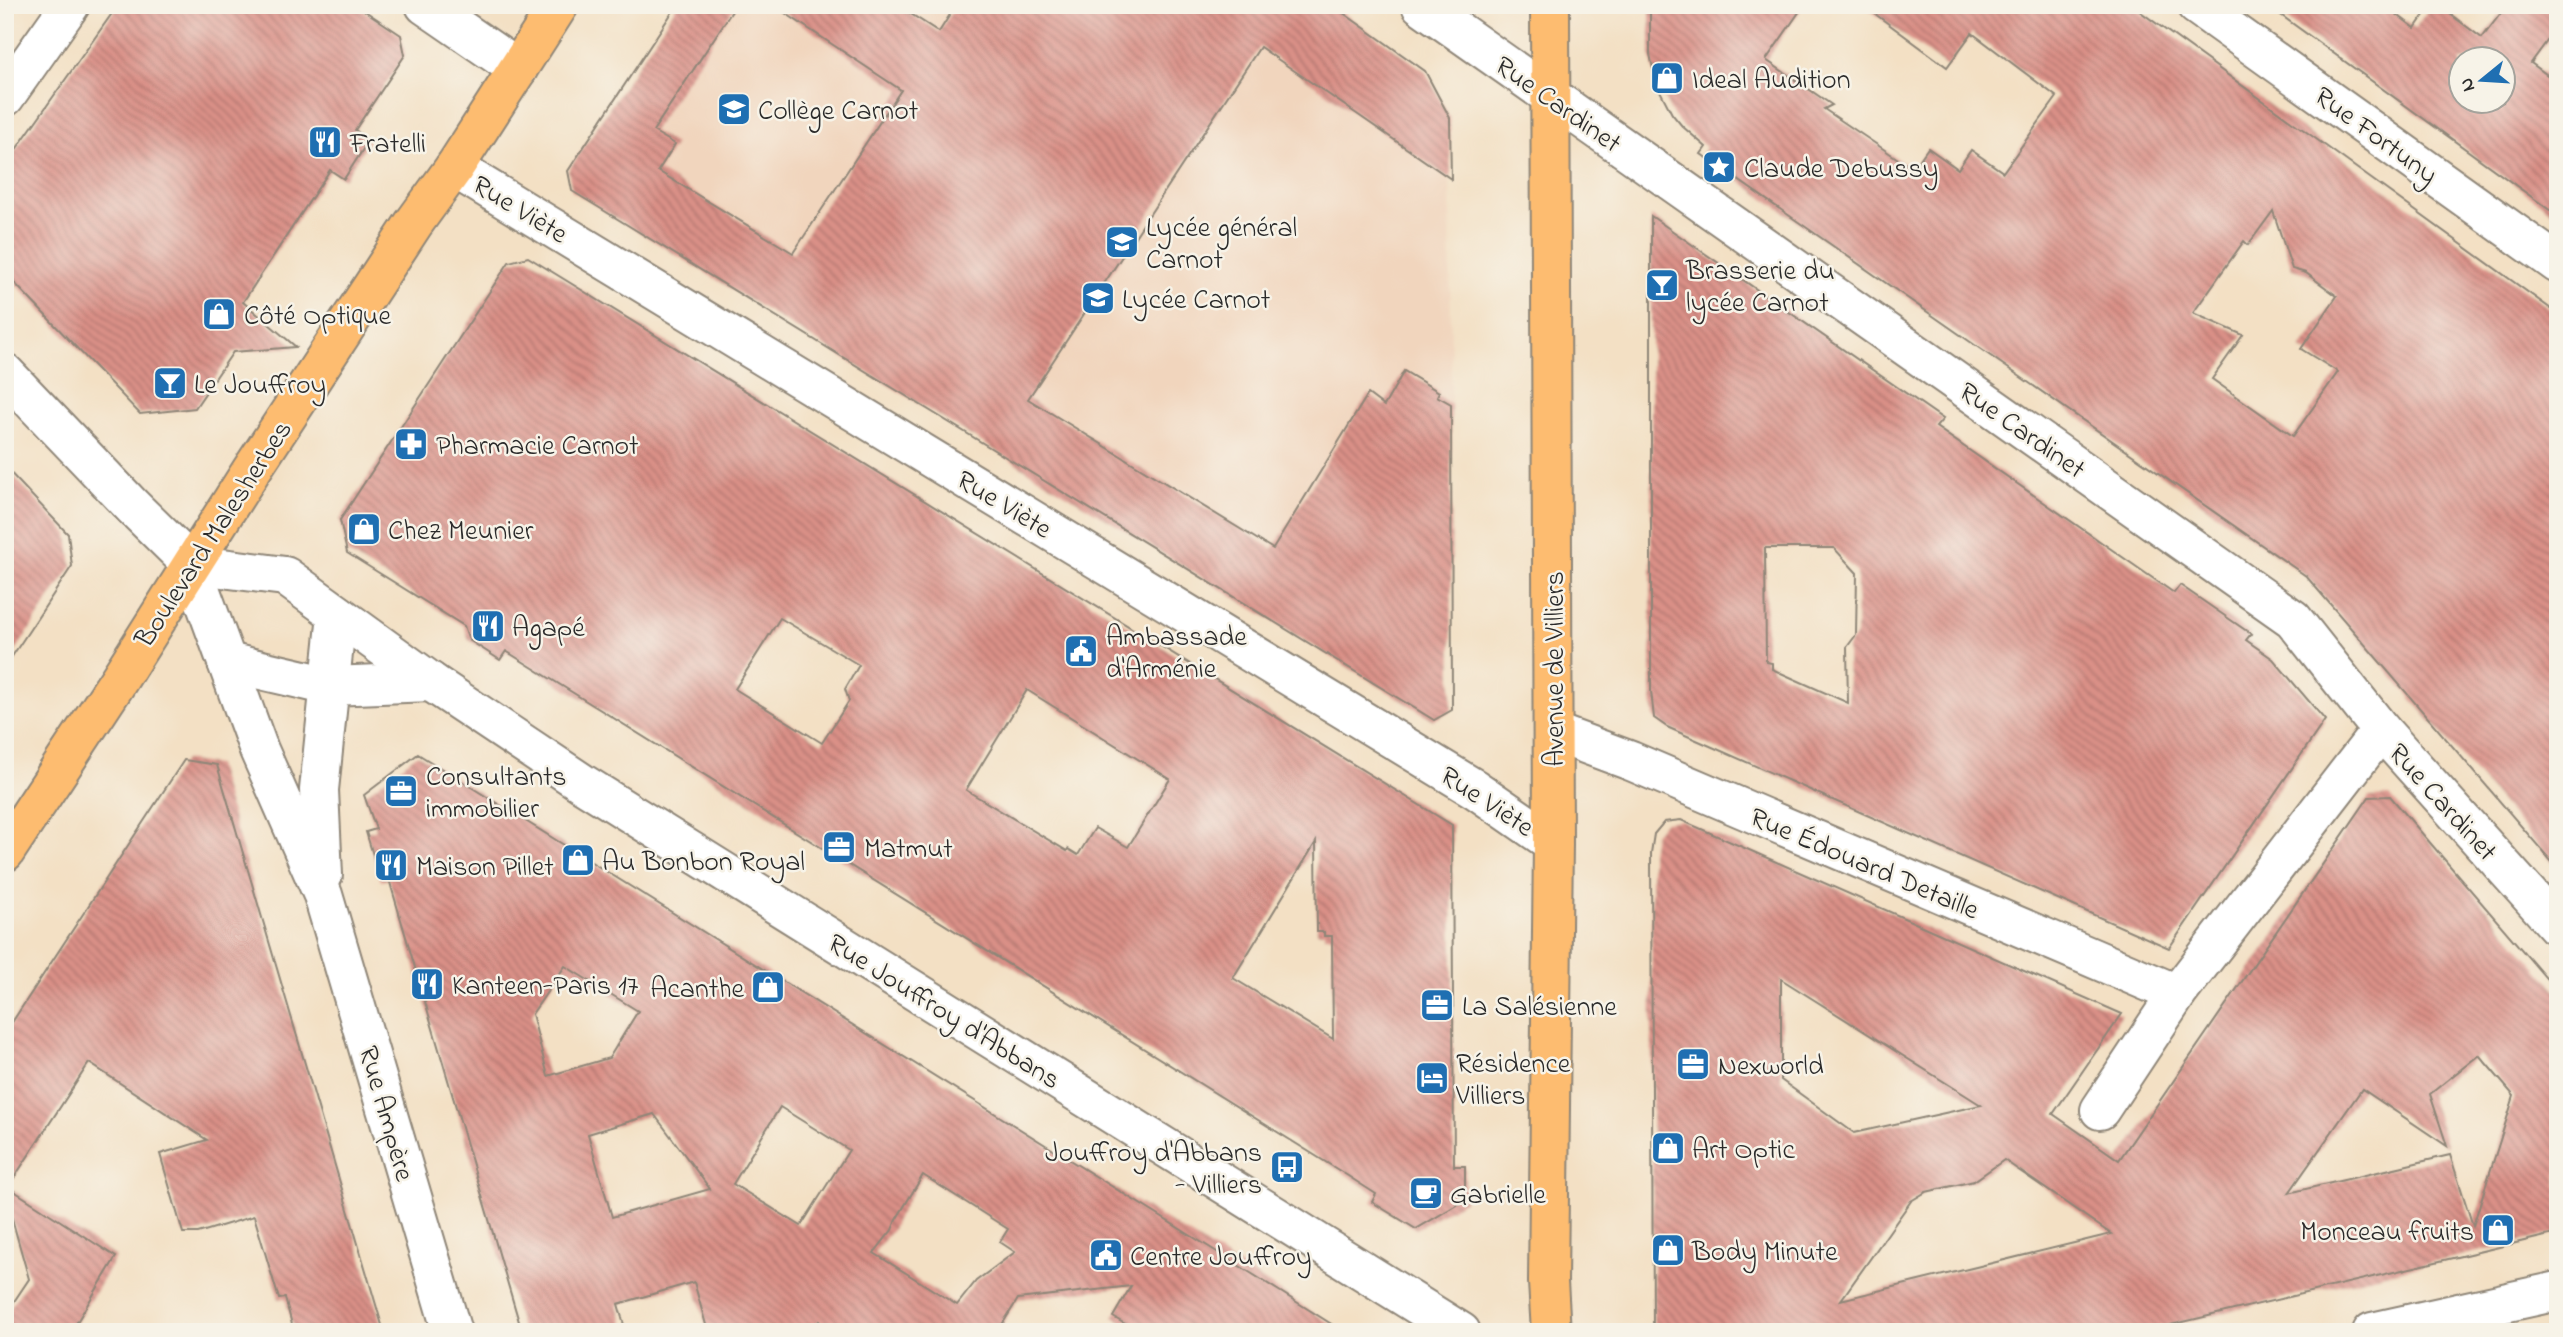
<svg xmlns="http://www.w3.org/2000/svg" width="2563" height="1337" font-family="'Indie Flower',sans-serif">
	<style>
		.built { fill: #f1d5bd }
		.building { fill: url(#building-back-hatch); fill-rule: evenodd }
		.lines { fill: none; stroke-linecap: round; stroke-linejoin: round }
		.minor-casing { stroke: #8f8678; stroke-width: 42 }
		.major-casing { stroke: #8f8678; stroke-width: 42 }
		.minor { stroke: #fff; stroke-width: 38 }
		.major { stroke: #fdbc70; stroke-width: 38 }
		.labels { text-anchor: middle; stroke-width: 5; stroke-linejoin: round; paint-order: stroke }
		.poi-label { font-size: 28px; fill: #2b2b2b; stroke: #f7f3e8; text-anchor: start }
		.street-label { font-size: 28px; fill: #2b2b2b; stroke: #f7f3e8 }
	</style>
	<defs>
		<pattern id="building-back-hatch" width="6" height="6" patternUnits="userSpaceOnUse" patternTransform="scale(1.75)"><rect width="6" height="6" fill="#da9087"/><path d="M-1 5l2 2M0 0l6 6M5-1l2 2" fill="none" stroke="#b1766f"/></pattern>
	</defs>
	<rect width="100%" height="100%" fill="#f7f3e8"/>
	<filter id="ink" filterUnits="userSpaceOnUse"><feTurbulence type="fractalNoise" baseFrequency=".0143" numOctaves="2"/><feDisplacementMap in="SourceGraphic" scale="14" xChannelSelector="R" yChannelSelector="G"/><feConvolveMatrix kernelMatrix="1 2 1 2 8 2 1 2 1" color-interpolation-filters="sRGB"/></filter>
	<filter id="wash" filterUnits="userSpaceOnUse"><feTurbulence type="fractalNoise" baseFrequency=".00686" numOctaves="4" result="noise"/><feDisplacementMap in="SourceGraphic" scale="28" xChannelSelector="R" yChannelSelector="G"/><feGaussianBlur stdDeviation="1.57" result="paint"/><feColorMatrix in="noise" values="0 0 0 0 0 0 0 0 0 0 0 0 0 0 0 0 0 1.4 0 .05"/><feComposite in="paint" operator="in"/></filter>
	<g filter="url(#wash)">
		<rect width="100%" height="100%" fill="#f3e0c4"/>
		<path class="built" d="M 677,5 L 1332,5 L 1426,71 L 1450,118 L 1452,710 L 1434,720 L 572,191 L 568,171 Z"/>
		<g id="blocks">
			<g class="building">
				<path d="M 118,5 L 356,5 L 401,35 L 405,55 L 355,130 L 369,140 L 344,179 L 330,170 L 243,302 L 296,347 L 233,352 L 195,408 L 140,414 L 5,273 L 5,165 Z"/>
				<path d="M 677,5 L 736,5 L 653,131 L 675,144 L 658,171 L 793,253 L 901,90 L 773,5 L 897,5 L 939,32 L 956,5 L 1332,5 L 1425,71 L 1450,118 L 1451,179 L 1260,47 L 1028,399 L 1273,549 L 1368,394 L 1384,406 L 1404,371 L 1439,392 L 1437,396 L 1451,404 L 1452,710 L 1434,720 L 572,191 L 568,171 Z"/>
				<path d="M 1650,5 L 1804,5 L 1766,60 L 1832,105 L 1824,109 L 1913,169 L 1928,148 L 1958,169 L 1971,150 L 2003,172 L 2057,97 L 1972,33 L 1947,67 L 1863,5 L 2131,5 L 2558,314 L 2558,869 L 2306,576 L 1701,154 L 1706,147 L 1682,126 L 1672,114 L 1656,83 L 1650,54 ZM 2273,211 L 2292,269 L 2306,273 L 2337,296 L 2301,349 L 2338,372 L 2293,436 L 2212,379 L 2243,335 L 2193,313 L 2244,241 L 2248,245 Z"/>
				<path d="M 2267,5 L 2384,5 L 2415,28 L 2431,5 L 2438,5 L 2482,38 L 2507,5 L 2558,5 L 2558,26 L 2531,63 L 2558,83 L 2558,216 ZM 2461,60 L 2503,60 L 2503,102 L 2461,102 Z"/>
				<path d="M 1651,216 L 1943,419 L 1936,427 L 2174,593 L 2180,585 L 2251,634 L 2246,640 L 2273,659 L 2325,720 L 2169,948 L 1667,727 L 1654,718 L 1651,691 ZM 1765,548 L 1834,548 L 1857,573 L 1856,635 L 1847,647 L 1848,703 L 1772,669 L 1772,663 L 1766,662 Z"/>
				<path d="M 528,257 L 1452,825 L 1454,1166 L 1465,1166 L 1465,1200 L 1416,1229 L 1372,1202 L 1376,1194 L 1348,1176 L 506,651 L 500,660 L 469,640 L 464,626 L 347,553 L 340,520 L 509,262 ZM 780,618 L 859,665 L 845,689 L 849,701 L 822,743 L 735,689 ZM 1027,690 L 1170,779 L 1128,847 L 1095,828 L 1078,855 L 1068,849 L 1067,851 L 966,790 ZM 1316,842 L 1317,932 L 1324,932 L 1324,936 L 1332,936 L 1333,1039 L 1233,978 Z"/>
				<path d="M 5,467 L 68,534 L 72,566 L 5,667 Z"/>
				<path d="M 418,754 L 1254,1275 L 1344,1332 L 1139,1332 L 1113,1317 L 1131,1286 L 1018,1299 L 998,1331 L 1000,1332 L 827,1332 L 819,1321 L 808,1332 L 708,1332 L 694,1282 L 618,1304 L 626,1332 L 522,1332 L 389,879 L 381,881 L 366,832 L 376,829 L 364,795 ZM 565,966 L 638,1011 L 609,1058 L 548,1076 L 532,1014 ZM 780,1107 L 849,1150 L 801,1226 L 733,1184 ZM 654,1114 L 710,1189 L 612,1217 L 588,1134 ZM 923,1175 L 1008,1229 L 1000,1242 L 1015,1252 L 976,1281 L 957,1305 L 874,1253 L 892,1230 L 896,1220 Z"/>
				<path d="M 184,760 L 217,765 L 384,1332 L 294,1332 L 285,1298 L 279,1299 L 254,1216 L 198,1233 L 183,1233 L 160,1154 L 207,1140 L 89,1063 L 8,1187 L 116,1257 L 71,1332 L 5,1332 L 5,1315 L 29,1279 L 5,1194 L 5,1033 Z"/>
				<path d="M 2390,796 L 2558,992 L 2558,1233 L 2141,1332 L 1653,1332 L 1651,853 L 1654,834 L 1664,822 L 1681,820 L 2122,1014 L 2053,1114 L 2119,1160 L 2369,797 ZM 1781,979 L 1981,1105 L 1854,1133 L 1781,1080 ZM 2479,1055 L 2514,1096 L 2473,1226 L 2450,1155 L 2289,1193 L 2362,1089 L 2447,1146 L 2430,1094 ZM 2004,1160 L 2111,1234 L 1841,1300 L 1911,1201 L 1926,1192 L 1974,1181 Z"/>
			</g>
		</g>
	</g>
	<g filter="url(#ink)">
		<use href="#blocks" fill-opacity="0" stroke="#8f8678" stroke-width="2"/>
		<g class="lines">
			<g class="minor-casing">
				<g id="minor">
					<path d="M 425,5 L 518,69"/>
					<path d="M 1421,5 L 2293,619 L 2381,730 L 2558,927"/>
					<path d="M 2196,5 L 2558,264"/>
					<path d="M 5,97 L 70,5"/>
					<path d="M 454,168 L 1475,789 L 1553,843"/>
					<path d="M 5,373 L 133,507 L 191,564 L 259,750 L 323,895 L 452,1332"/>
					<path d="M 191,564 L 285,576 L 431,682 L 582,783 L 1461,1332"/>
					<path d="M 227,662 L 330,686 L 431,682"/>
					<path d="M 1553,732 L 1631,761 L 2177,994 L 2381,730"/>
					<path d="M 323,875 L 319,790 L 337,614"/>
					<path d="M 2100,1110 L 2177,994"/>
					<path d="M 2372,1332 L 2558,1291"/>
				</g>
			</g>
			<g class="major-casing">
				<g id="major">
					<path d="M 1550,5 L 1553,843 L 1548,1282 L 1551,1332"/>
					<path d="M 5,852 L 118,681 L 251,471 L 414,223 L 454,168 L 559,5"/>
				</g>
			</g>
			<use href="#minor" class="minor"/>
			<use href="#major" class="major"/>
		</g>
	</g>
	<defs>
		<g id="shop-square" transform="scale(1.75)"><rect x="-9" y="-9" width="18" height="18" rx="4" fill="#1f6fb2" stroke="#f7f3e8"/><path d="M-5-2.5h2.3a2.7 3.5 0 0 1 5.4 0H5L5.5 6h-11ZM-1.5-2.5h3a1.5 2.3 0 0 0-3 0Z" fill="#fff"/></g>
		<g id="school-square" transform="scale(1.75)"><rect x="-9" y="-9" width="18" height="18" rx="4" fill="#1f6fb2" stroke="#f7f3e8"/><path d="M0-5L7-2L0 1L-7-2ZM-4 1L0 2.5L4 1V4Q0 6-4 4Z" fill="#fff"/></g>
		<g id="restaurant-square" transform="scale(1.75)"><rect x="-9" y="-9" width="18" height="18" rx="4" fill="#1f6fb2" stroke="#f7f3e8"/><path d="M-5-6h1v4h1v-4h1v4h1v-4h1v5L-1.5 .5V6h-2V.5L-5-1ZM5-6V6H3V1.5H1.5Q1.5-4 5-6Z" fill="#fff"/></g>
		<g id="sight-square" transform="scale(1.75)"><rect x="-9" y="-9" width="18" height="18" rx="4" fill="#1f6fb2" stroke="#f7f3e8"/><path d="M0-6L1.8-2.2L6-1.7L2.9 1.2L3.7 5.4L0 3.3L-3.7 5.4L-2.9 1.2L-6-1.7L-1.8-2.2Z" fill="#fff"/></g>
		<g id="bar-square" transform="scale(1.75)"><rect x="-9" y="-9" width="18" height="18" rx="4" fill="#1f6fb2" stroke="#f7f3e8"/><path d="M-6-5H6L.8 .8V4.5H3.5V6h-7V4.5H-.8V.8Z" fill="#fff"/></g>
		<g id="pharmacy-square" transform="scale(1.75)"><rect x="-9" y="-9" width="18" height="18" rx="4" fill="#1f6fb2" stroke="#f7f3e8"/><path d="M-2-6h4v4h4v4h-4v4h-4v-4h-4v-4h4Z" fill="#fff"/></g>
		<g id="civic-square" transform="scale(1.75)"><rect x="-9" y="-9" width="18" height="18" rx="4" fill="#1f6fb2" stroke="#f7f3e8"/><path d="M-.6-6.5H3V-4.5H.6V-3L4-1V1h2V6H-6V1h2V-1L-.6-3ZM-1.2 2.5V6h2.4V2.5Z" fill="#fff"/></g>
		<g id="office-square" transform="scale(1.75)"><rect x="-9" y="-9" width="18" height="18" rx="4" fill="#1f6fb2" stroke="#f7f3e8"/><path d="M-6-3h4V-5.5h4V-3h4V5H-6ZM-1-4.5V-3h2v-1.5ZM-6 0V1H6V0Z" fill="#fff"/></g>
		<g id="hotel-square" transform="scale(1.75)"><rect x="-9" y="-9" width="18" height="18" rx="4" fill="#1f6fb2" stroke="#f7f3e8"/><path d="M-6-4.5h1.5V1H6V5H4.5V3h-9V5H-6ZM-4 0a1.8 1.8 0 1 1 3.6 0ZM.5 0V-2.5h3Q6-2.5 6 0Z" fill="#fff"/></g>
		<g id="bus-square" transform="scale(1.75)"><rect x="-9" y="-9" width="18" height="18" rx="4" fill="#1f6fb2" stroke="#f7f3e8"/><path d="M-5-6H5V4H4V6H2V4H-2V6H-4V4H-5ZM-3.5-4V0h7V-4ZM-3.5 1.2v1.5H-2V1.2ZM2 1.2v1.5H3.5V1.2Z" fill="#fff"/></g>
		<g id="cafe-square" transform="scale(1.75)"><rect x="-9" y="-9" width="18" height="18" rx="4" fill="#1f6fb2" stroke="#f7f3e8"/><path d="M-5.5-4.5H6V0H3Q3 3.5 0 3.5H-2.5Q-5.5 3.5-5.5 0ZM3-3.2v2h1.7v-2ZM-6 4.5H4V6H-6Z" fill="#fff"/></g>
	</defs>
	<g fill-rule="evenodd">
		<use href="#shop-square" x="1667" y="78"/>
		<use href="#school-square" x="734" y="109"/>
		<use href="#restaurant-square" x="325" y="142"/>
		<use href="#sight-square" x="1719" y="167"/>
		<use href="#school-square" x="1122" y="242"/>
		<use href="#bar-square" x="1662" y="285"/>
		<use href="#school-square" x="1098" y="298"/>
		<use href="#shop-square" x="219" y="314"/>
		<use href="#bar-square" x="170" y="383"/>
		<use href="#pharmacy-square" x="411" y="444"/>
		<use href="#shop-square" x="364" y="529"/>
		<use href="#restaurant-square" x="488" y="626"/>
		<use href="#civic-square" x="1081" y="651"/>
		<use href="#office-square" x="401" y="791"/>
		<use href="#office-square" x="839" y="847"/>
		<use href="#shop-square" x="578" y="860"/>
		<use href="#restaurant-square" x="391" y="865"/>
		<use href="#restaurant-square" x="427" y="984"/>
		<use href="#shop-square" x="768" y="987"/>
		<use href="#office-square" x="1437" y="1005"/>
		<use href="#office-square" x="1693" y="1064"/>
		<use href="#hotel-square" x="1432" y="1078"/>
		<use href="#shop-square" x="1668" y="1148"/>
		<use href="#bus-square" x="1287" y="1167"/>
		<use href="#cafe-square" x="1426" y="1193"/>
		<use href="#shop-square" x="2498" y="1230"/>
		<use href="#shop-square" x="1668" y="1250"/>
		<use href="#civic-square" x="1106" y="1255"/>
	</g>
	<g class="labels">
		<g class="poi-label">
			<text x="1692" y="88">Ideal Audition</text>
			<text x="758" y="119">Collège Carnot</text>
			<text x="350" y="152">Fratelli</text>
			<text x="1744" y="177">Claude Debussy</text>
			<text x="1146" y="236">Lycée général<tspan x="1146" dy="32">Carnot</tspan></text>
			<text x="1686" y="279">Brasserie du<tspan x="1686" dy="32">lycée Carnot</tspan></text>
			<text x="1122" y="308">Lycée Carnot</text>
			<text x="244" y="324">Côté Optique</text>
			<text x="194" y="393">Le Jouffroy</text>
			<text x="436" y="454">Pharmacie Carnot</text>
			<text x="388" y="539">Chez Meunier</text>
			<text x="512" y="636">Agapé</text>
			<text x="1106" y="645">Ambassade<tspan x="1106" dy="32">d'Arménie</tspan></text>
			<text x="426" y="785">Consultants<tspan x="426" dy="32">immobilier</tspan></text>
			<text x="864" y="857">Matmut</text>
			<text x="602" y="870">Au Bonbon Royal</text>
			<text x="416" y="875">Maison Pillet</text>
			<text x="452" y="994">Kanteen-Paris 17</text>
			<text x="744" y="997" text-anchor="end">Acanthe</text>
			<text x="1462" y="1015">La Salésienne</text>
			<text x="1456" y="1072">Résidence<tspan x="1456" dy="32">Villiers</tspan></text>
			<text x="1718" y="1074">Nexworld</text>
			<text x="1692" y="1158">Art Optic</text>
			<text x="1262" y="1161" text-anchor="end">Jouffroy d'Abbans<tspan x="1262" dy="32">- Villiers</tspan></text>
			<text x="1450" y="1203">Gabrielle</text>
			<text x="2474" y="1240" text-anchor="end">Monceau fruits</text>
			<text x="1692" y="1260">Body Minute</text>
			<text x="1130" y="1265">Centre Jouffroy</text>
		</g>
		<g class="street-label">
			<text transform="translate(1559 103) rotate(35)" y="10">Rue Cardinet</text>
			<text transform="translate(2377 134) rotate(36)" y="10">Rue Fortuny</text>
			<text transform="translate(521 208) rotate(31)" y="10">Rue Viète</text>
			<text transform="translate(2023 429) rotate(35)" y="10">Rue Cardinet</text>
			<text transform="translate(1005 503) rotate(31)" y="10">Rue Viète</text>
			<text transform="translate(212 533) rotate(-57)" y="10">Boulevard Malesherbes</text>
			<text transform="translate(1553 669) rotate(-90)" y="10">Avenue de Villiers</text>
			<text transform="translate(1488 800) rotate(33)" y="10">Rue Viète</text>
			<text transform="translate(2444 801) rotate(48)" y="10">Rue Cardinet</text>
			<text transform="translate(1865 862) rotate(23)" y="10">Rue Édouard Detaille</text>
			<text transform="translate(945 1010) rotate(32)" y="10">Rue Jouffroy d'Abbans</text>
			<text transform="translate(388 1113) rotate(74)" y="10">Rue Ampère</text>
		</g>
	</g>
	<rect width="2563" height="1337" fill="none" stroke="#f7f3e8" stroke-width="28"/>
	<g transform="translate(2482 80) rotate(252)"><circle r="33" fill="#f7f3e8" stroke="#a5a39c" stroke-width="2"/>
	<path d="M0-5L12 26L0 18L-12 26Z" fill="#1f6fb2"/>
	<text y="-10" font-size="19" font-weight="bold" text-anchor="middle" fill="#2b2b2b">N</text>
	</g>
</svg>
